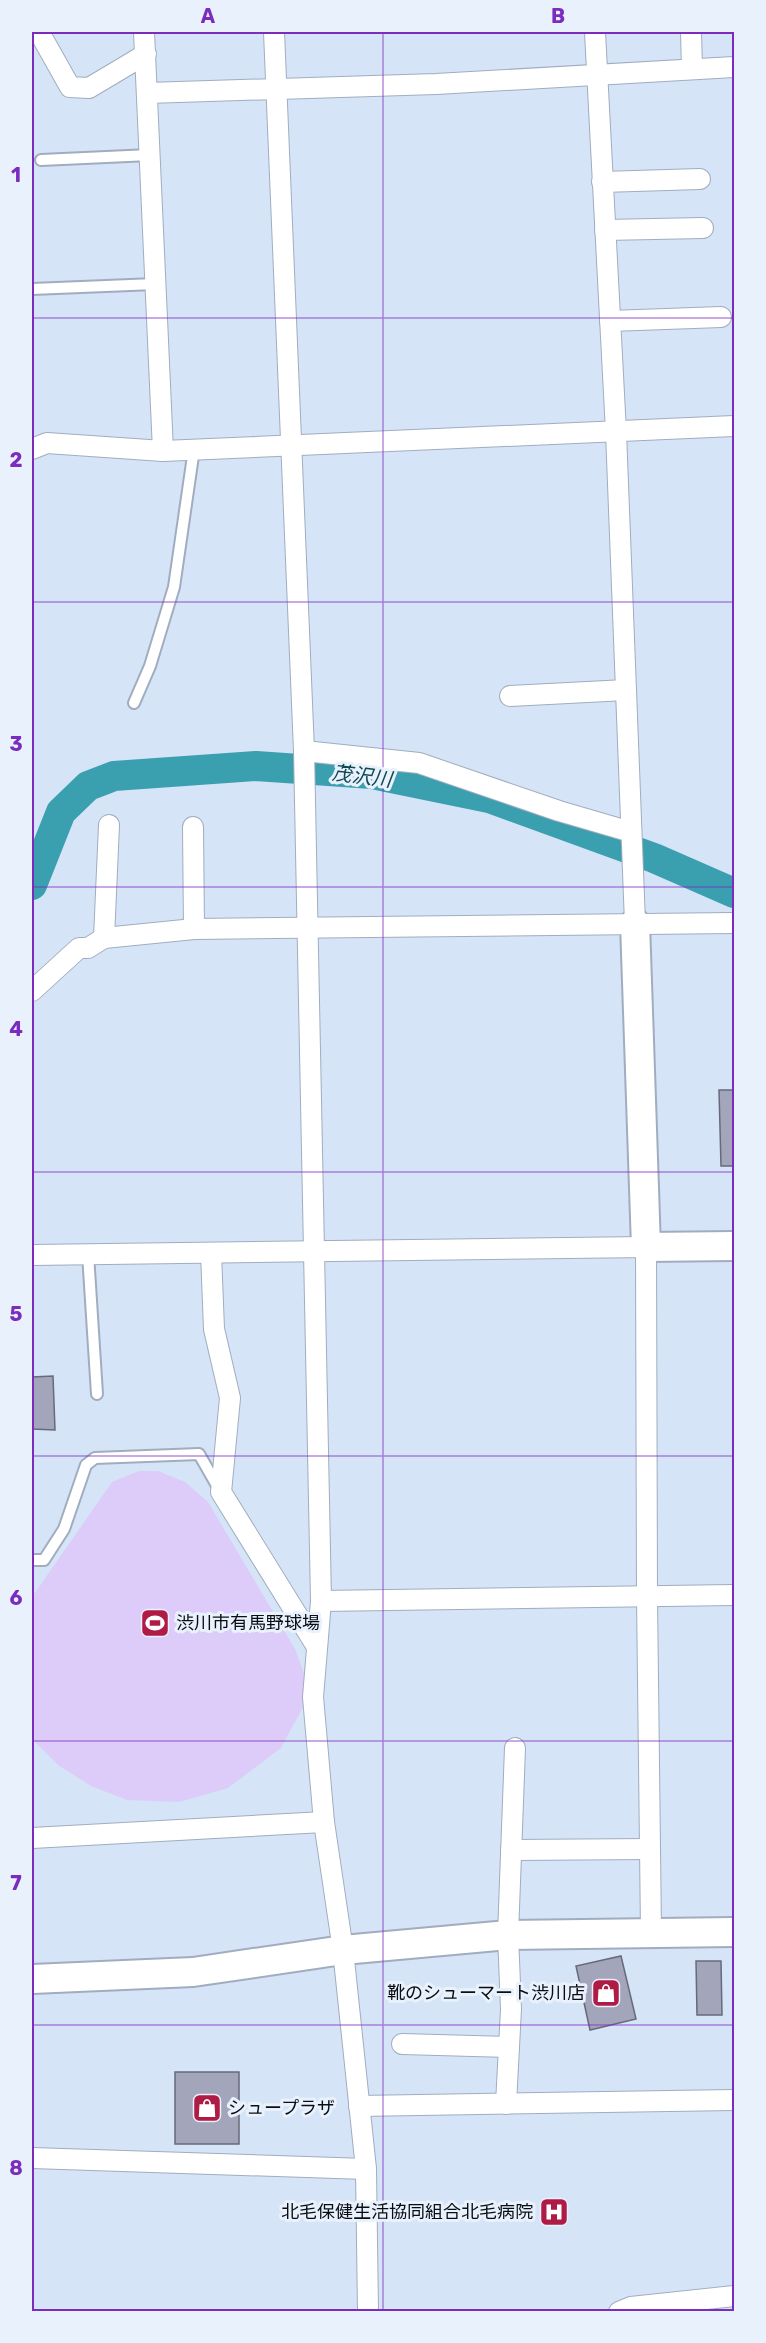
<svg xmlns="http://www.w3.org/2000/svg" width="766" height="2343" font-family="Rubik,'Noto Sans JP',sans-serif">
	<style>
		.green { fill: #ddccf9 }
		.lines { fill: none; stroke-linecap: round; stroke-linejoin: round }
		.river { stroke: #3a9faf; stroke-width: 30 }
		.building { fill: #a3a5ba; stroke: #676a7c; stroke-width: 1.5 }
		.lane-casing { stroke: #a1adbf; stroke-width: 14 }
		.street-casing { stroke: #a1adbf; stroke-width: 22 }
		.secondary-casing { stroke: #a1adbf; stroke-width: 32 }
		.lane { stroke: #fff; stroke-width: 10 }
		.street { stroke: #fff; stroke-width: 20 }
		.secondary { stroke: #fff; stroke-width: 28 }
		.grid { fill: none; stroke: #7b2cbf; stroke-width: 1.5; stroke-opacity: 0.55 }
		.labels { text-anchor: middle; stroke-width: 6; stroke-linejoin: round; paint-order: stroke }
		.poi-label { font-size: 18px; fill: #0a0e14; stroke: #e8f1fc; text-anchor: start }
		.water-label { font-size: 20px; font-style: italic; fill: #0f4a53; stroke: #e8f1fc }
		.neatline { fill: none; stroke: #7b2cbf; stroke-width: 2 }
		.grid-label { font-size: 20px; text-anchor: middle; font-weight: bold; fill: #7b2cbf }
	</style>
	<rect width="100%" height="100%" fill="#d6e4f7"/>
	<path class="green" d="M 139,1471 L 158,1471 L 185,1482 L 208,1502 L 295,1649 L 305,1676 L 304,1705 L 281,1748 L 228,1788 L 179,1802 L 127,1800 L 91,1786 L 58,1765 L 32,1739 L 32,1597 L 112,1482 Z"/>
	<g class="lines">
		<path class="river" d="M 32,885 L 61,812 L 88,786 L 114,776 L 256,766 L 372,774 L 489,798 L 654,858 L 734,893"/>
	</g>
	<g class="building">
		<path d="M 719,1090 L 735,1090 L 735,1166 L 721,1166 Z"/>
		<path d="M 53,1376 L 55,1430 L 32,1429 L 32,1377 Z"/>
		<path d="M 621,1956 L 636,2019 L 590,2030 L 576,1966 Z"/>
		<path d="M 696,1961 L 721,1961 L 722,2015 L 697,2015 Z"/>
		<rect x="175" y="2072" width="64" height="72"/>
	</g>
	<g class="lines">
		<g class="lane-casing">
			<g id="lane">
				<path d="M 41,160 L 150,155"/>
				<path d="M 32,289 L 155,284"/>
				<path d="M 134,703 L 150,666 L 174,587 L 194,449"/>
				<path d="M 88,1254 L 97,1394"/>
				<path d="M 32,1560 L 44,1560 L 64,1529 L 86,1465 L 95,1458 L 199,1454 L 219,1489"/>
			</g>
		</g>
		<g class="street-casing">
			<g id="street">
				<path d="M 39,32 L 70,87 L 89,88 L 146,54"/>
				<path d="M 144,32 L 163,451"/>
				<path d="M 274,32 L 304,751 L 321,1601 L 313,1697 L 324,1822 L 343,1950 L 366,2169 L 368,2312"/>
				<path d="M 595,32 L 616,432 L 635,923"/>
				<path d="M 691,32 L 692,69"/>
				<path d="M 147,93 L 436,84 L 734,67"/>
				<path d="M 602,182 L 700,179"/>
				<path d="M 605,230 L 703,228"/>
				<path d="M 610,321 L 721,317"/>
				<path d="M 32,449 L 47,443 L 163,451 L 734,426"/>
				<path d="M 510,696 L 626,690"/>
				<path d="M 304,751 L 419,763 L 559,811 L 631,832"/>
				<path d="M 193,827 L 194,929"/>
				<path d="M 104,938 L 109,825"/>
				<path d="M 32,991 L 79,948 L 88,948 L 104,938 L 194,929 L 734,923"/>
				<path d="M 211,1253 L 214,1329 L 230,1398 L 221,1492 L 317,1647"/>
				<path d="M 32,1255 L 646,1247 L 647,1596 L 651,1932"/>
				<path d="M 321,1601 L 734,1595"/>
				<path d="M 32,1838 L 324,1822"/>
				<path d="M 511,1850 L 650,1849"/>
				<path d="M 402,2044 L 509,2047"/>
				<path d="M 506,2104 L 511,2009 L 508,1935 L 515,1748"/>
				<path d="M 359,2106 L 734,2100"/>
				<path d="M 32,2158 L 366,2169"/>
				<path d="M 619,2312 L 631,2307 L 734,2296"/>
			</g>
		</g>
		<g class="secondary-casing">
			<g id="secondary">
				<path d="M 635,923 L 646,1247 L 734,1246"/>
				<path d="M 32,1979 L 193,1972 L 343,1950 L 508,1935 L 734,1932"/>
			</g>
		</g>
		<use href="#lane" class="lane"/>
		<use href="#street" class="street"/>
		<use href="#secondary" class="secondary"/>
	</g>
	<path class="grid" d="M 383,32 L 383,2312M 32,318 L 734,318M 32,602 L 734,602M 32,887 L 734,887M 32,1172 L 734,1172M 32,1456 L 734,1456M 32,1741 L 734,1741M 32,2025 L 734,2025"/>
	<defs>
		<g id="stadium-square" transform="scale(1.5)"><rect x="-9" y="-9" width="18" height="18" rx="4" fill="#af1b44" stroke="#e8f1fc"/><path d="M0-5a6.5 5 0 1 0 0 10a6.5 5 0 1 0 0-10ZM-3.5-1.8h7v3.6h-7Z" fill="#fff"/></g>
		<g id="shop-square" transform="scale(1.5)"><rect x="-9" y="-9" width="18" height="18" rx="4" fill="#af1b44" stroke="#e8f1fc"/><path d="M-5-2.5h2.3a2.7 3.5 0 0 1 5.4 0H5L5.5 6h-11ZM-1.5-2.5h3a1.5 2.3 0 0 0-3 0Z" fill="#fff"/></g>
		<g id="hospital-square" transform="scale(1.5)"><rect x="-9" y="-9" width="18" height="18" rx="4" fill="#af1b44" stroke="#e8f1fc"/><path d="M-5-5h3v3.5h4V-5h3V5h-3V1.5h-4V5h-3Z" fill="#fff"/></g>
	</defs>
	<g fill-rule="evenodd">
		<use href="#stadium-square" x="155" y="1623"/>
		<use href="#shop-square" x="606" y="1993"/>
		<use href="#shop-square" x="207" y="2108"/>
		<use href="#hospital-square" x="554" y="2212"/>
	</g>
	<g class="labels">
		<g class="poi-label">
			<text x="176" y="1629">渋川市有馬野球場</text>
			<text x="585" y="1999" text-anchor="end">靴のシューマート渋川店</text>
			<text x="228" y="2114">シュープラザ</text>
			<text x="533" y="2218" text-anchor="end">北毛保健生活協同組合北毛病院</text>
		</g>
		<g class="water-label">
			<text transform="translate(362 776) rotate(7)" y="7">茂沢川</text>
		</g>
	</g>
	<rect width="766" height="2343" fill="none" stroke="#e8f1fc" stroke-width="66"/>
	<rect x="33" y="33" width="700" height="2277" class="neatline"/>
	<g class="grid-label">
		<text x="208" y="23">A</text>
		<text x="558" y="23">B</text>
		<text x="16" y="182">1</text>
		<text x="16" y="467">2</text>
		<text x="16" y="751">3</text>
		<text x="16" y="1036">4</text>
		<text x="16" y="1321">5</text>
		<text x="16" y="1605">6</text>
		<text x="16" y="1890">7</text>
		<text x="16" y="2175">8</text>
	</g>
</svg>
